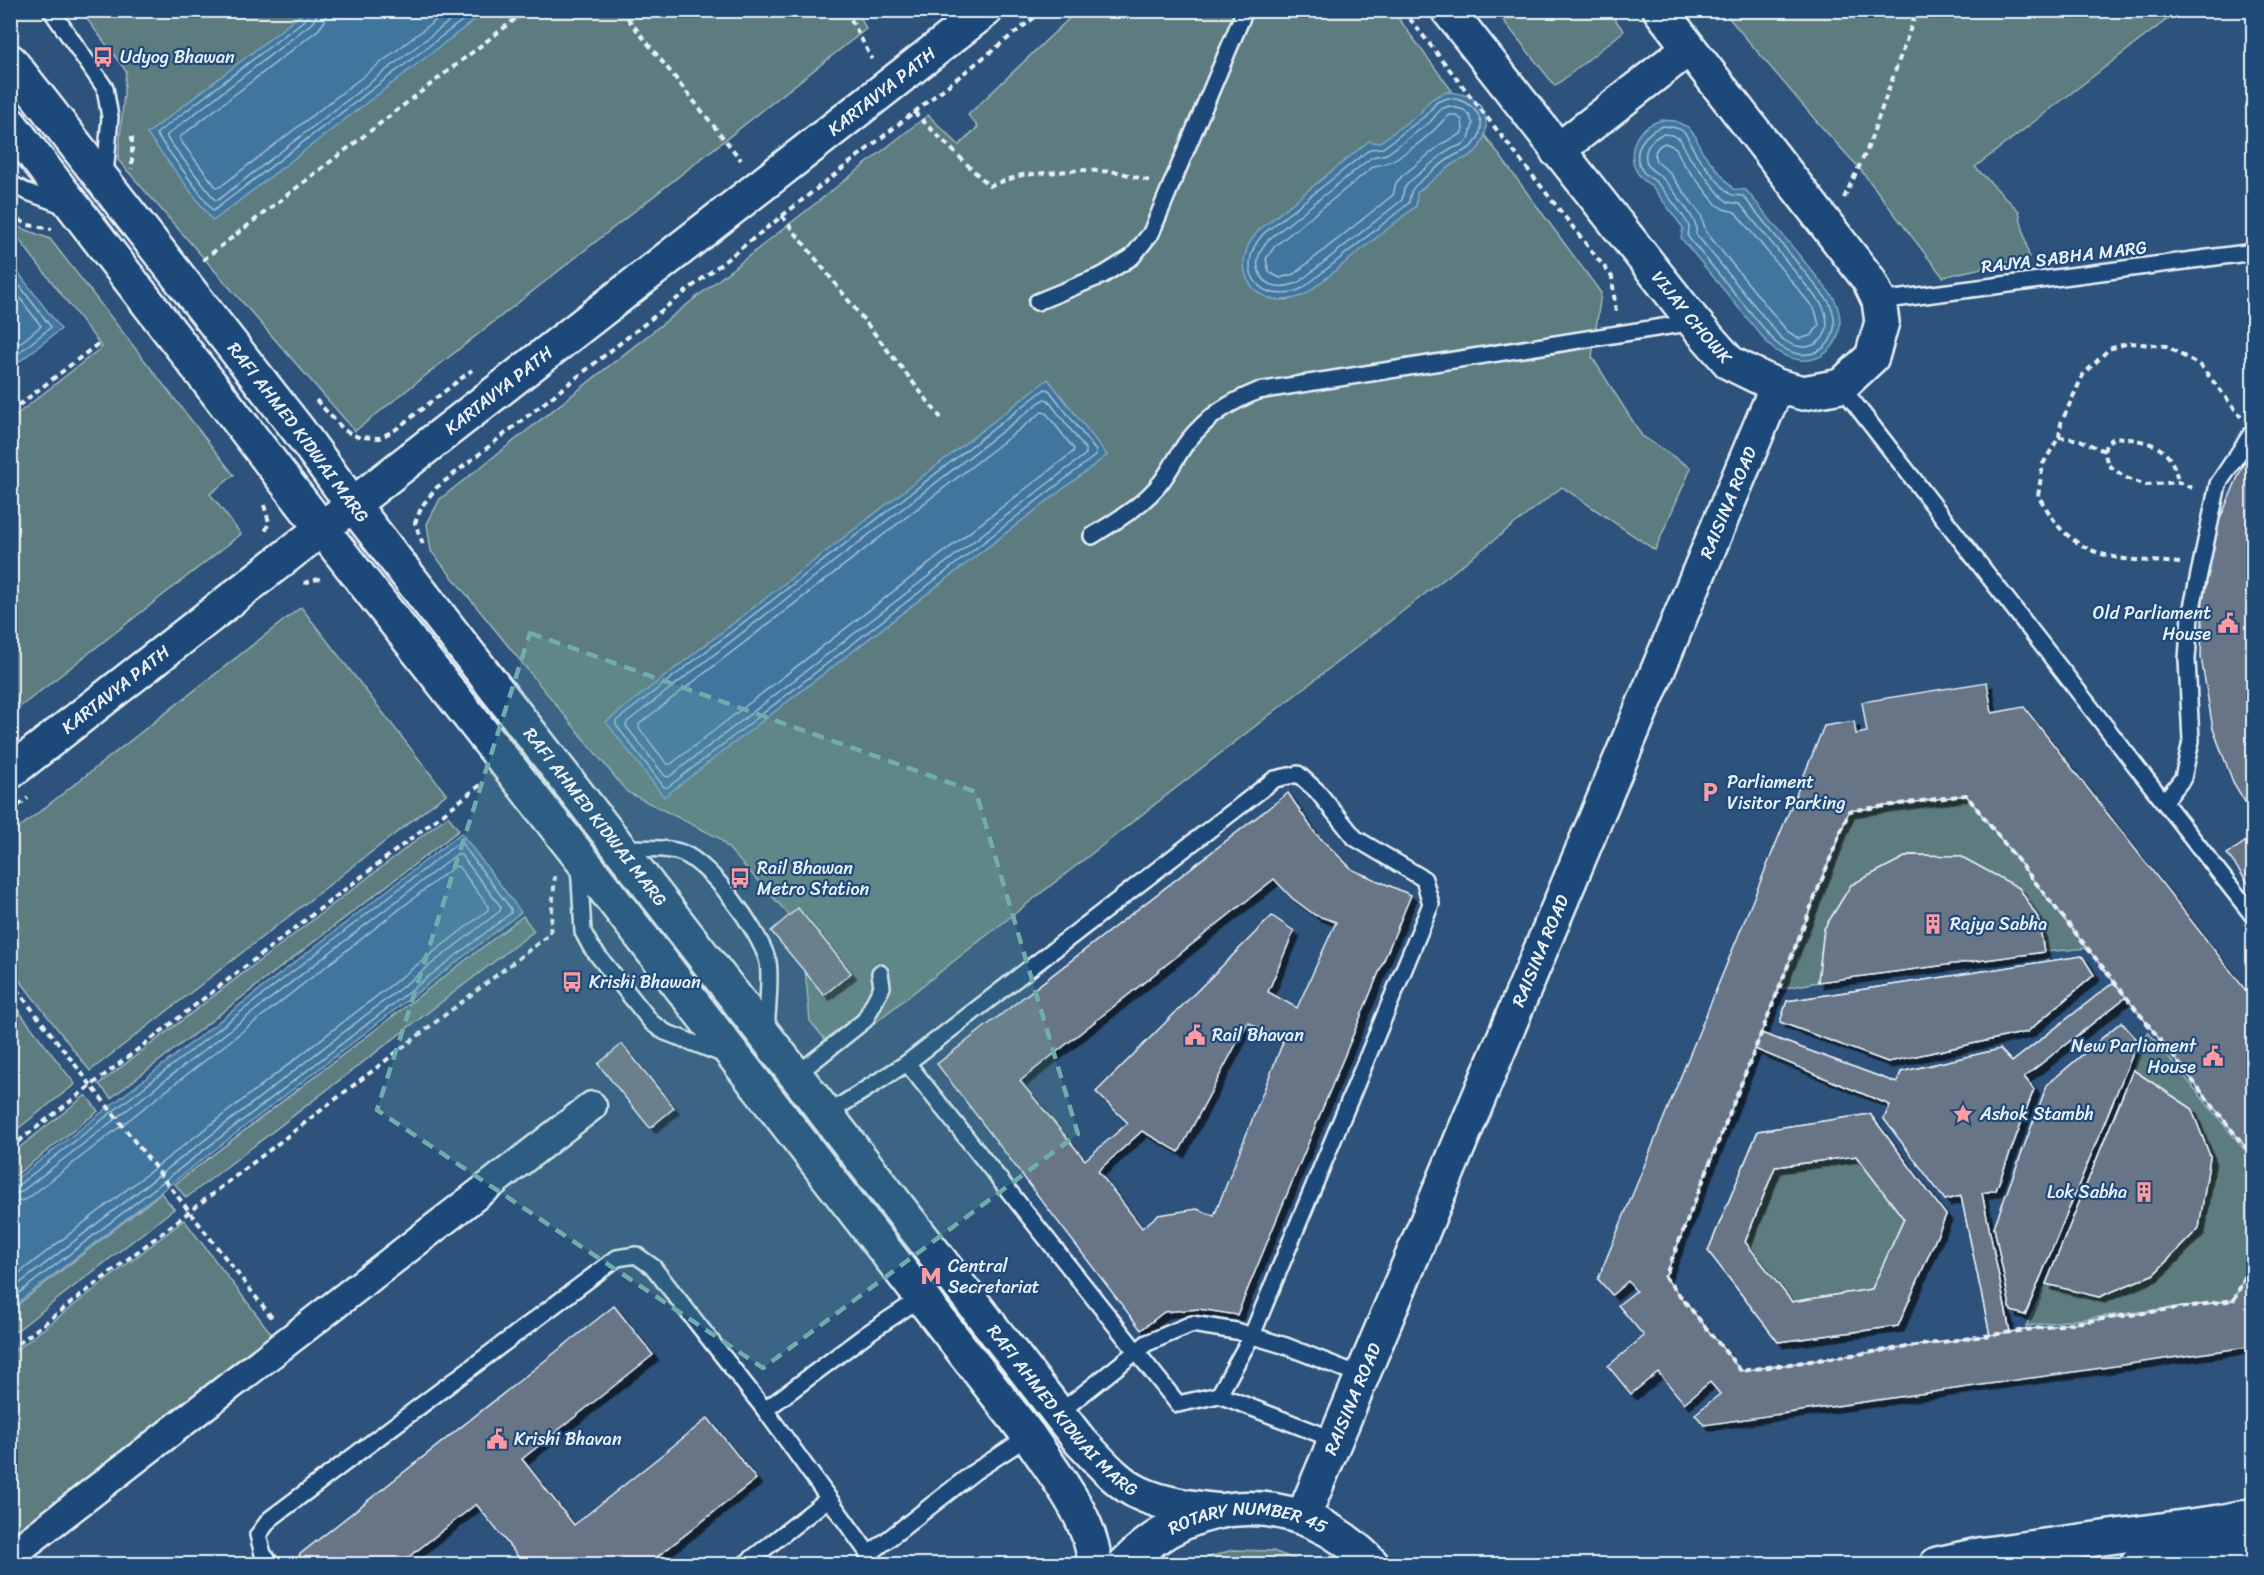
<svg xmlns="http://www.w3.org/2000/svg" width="2264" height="1575" font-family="Sriracha,sans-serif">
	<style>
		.green { fill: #5b7b80; stroke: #a2b6bc; stroke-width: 1.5 }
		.water { fill: #41769e; stroke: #84a7c2; stroke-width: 1.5 }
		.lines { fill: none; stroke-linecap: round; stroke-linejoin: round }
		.shore { stroke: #a5c0d4; stroke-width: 1.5 }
		.building { fill: #677486; stroke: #e8f1f8; stroke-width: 1.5; fill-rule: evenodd; filter: url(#shadow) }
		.service-casing { stroke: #e8f1f8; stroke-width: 20 }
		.minor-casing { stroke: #e8f1f8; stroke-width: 33 }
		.tertiary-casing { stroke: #e8f1f8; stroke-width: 38 }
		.secondary-casing { stroke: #e8f1f8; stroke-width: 38 }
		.path { stroke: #e8f1f8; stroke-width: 4; stroke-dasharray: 6 4.5; stroke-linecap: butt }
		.service { stroke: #1f4a7a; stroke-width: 15 }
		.minor { stroke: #1f4a7a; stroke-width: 28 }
		.tertiary { stroke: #1f4a7a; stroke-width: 33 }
		.secondary { stroke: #1f4a7a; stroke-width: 33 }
		.marked { fill: #71adac; fill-opacity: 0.2; stroke: #71adac; stroke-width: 4.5; stroke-dasharray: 12 8; stroke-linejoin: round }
		.labels { text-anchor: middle; stroke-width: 4.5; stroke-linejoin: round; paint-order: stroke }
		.poi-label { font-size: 18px; fill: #e8f1f8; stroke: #1f4a7a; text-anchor: start }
		.street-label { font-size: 18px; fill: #e8f1f8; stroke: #1f4a7a }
	</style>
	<defs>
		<filter id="shadow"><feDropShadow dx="5.5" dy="5.5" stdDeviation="0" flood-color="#0009"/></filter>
	</defs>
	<rect width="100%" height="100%" fill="#2d527c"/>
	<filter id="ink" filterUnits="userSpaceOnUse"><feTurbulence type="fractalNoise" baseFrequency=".0167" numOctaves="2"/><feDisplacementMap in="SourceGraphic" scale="12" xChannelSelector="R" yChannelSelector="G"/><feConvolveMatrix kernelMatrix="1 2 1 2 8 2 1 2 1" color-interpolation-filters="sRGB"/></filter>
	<g filter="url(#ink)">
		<g class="green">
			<path d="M 857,10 L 866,29 L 355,431 L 118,160 L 126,71 L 81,11 Z"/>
			<path d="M 1078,10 L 1393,11 L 1601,293 L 1592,357 L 1642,436 L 1691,468 L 1655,550 L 1562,487 L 836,1053 L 810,1021 L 801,928 L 719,838 L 627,792 L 431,551 L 427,524 L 440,499 L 928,115 L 959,145 L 978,127 L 968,115 Z"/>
			<path d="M 1496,11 L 1608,11 L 1624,31 L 1555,86 Z"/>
			<path d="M 1723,11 L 2178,11 L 1975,167 L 2019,211 L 2029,257 L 1943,277 L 1860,169 L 1818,123 Z"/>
			<path d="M 11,224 L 50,239 L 234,475 L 210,494 L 241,534 L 11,714 L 11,419 L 102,347 L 11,229 Z"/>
			<path d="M 301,607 L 446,794 L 90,1071 L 11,969 L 11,834 Z"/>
			<path d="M 1966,795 L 2090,948 L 2044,952 L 2038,918 L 2019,888 L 1909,855 L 1851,885 L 1818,982 L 1781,989 L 1849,811 Z"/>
			<path d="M 448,816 L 459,830 L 111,1098 L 99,1084 Z"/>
			<path d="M 523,916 L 534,931 L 186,1198 L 175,1184 Z"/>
			<path d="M 11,1001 L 75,1084 L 11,1134 Z"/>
			<path d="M 2148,1032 L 2253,1160 L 2253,1258 L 2234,1300 L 2026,1326 L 2046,1284 L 2099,1297 L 2154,1274 L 2199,1228 L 2191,1108 L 2133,1070 Z"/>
			<path d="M 86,1095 L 98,1111 L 11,1179 L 11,1154 Z"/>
			<path d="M 1856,1156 L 1904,1219 L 1872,1289 L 1792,1302 L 1745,1242 L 1775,1167 Z"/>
			<path d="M 161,1193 L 174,1209 L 11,1335 L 11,1310 Z"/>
			<path d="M 184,1220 L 274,1337 L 11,1541 L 11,1354 Z"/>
			<path d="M 1232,1550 L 1273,1551 L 1308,1564 L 1188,1564 Z"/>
		</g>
		<g class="water">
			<path d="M 307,10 L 486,11 L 213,221 L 147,134 Z"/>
			<path d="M 1447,92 C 1461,93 1476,96 1483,110 C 1490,126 1485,146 1470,156 C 1465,159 1458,160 1453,164 C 1441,173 1429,183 1417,193 L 1416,206 L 1306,294 C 1258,317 1223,269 1259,230 L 1369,141 L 1379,143 L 1421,112 C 1427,100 1436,96 1447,92 Z"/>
			<path d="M 1661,120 L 1675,121 L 1688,127 L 1696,137 L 1701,150 L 1733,189 L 1746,190 L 1834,298 C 1857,346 1810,381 1770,346 L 1681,238 L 1683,228 L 1652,186 C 1628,174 1625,141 1648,126 C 1652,123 1657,122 1661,120 Z"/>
			<path d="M 11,263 L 61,329 L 11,368 Z"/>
			<path d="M 1048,379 L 1107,455 L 664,797 L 606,722 Z"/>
			<path d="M 461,833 L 521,912 L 11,1308 L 11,1183 Z"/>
		</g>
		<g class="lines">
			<g class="shore">
				<path d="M 310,10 L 307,18 L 156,134 L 213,211 L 476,10"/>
				<path d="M 317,10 L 316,17 L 312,23 L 167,135 L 167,138 L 215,200 L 218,200 L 464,10"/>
				<path d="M 326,10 L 325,21 L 318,30 L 180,137 L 180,140 L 216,187 L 220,187 L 449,10"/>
				<path d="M 1448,98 C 1472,99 1491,120 1475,143 C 1469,151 1460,152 1452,157 C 1444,162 1416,183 1412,190 C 1410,193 1410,199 1409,203 L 1303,288 C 1261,309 1232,269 1263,234 L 1370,149 L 1383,148 L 1425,116 L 1437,102 Z"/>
				<path d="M 1449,106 L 1464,110 L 1470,116 L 1473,124 L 1469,139 L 1462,145 L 1448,150 L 1409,182 L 1404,189 L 1402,200 L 1299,282 C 1265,298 1244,267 1268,240 L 1372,157 L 1387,154 L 1430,122 L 1441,109 Z"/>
				<path d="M 1450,115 L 1456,115 L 1462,120 L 1463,129 L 1461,134 L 1443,143 L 1402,176 L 1396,183 L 1393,195 L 1294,274 L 1280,278 L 1269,272 L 1266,259 L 1275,246 L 1374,166 C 1394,164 1422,142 1436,128 C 1442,123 1443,118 1450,115 Z"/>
				<path d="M 1663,126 C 1690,128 1685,136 1696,154 C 1701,161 1724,190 1730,194 C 1733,196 1739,195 1743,196 L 1829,302 C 1849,343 1809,372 1775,342 L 1688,237 C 1688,234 1689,230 1689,227 C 1688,221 1662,187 1656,182 C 1651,177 1645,176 1642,170 C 1630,151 1645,132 1663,126 Z"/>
				<path d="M 1663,134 L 1672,135 L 1680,139 L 1690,158 L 1722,197 L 1728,202 L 1740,204 L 1822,305 C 1839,338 1808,361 1780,337 L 1696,234 C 1696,230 1697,225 1694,221 C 1689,211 1668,182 1660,176 C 1656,172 1652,171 1649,167 C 1640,153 1650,139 1663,134 Z"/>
				<path d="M 1665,143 L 1676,148 L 1683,163 L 1716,204 L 1723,209 L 1735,212 L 1815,310 L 1819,325 L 1812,335 L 1800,339 L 1787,331 L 1706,232 L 1701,215 L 1669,172 L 1656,161 C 1653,152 1657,146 1665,143 Z"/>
				<path d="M 10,273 L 51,327 L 10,360"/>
				<path d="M 10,285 L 41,326 L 10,351"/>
				<path d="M 1045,389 L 1049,390 L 1096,451 L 1096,455 L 668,787 L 664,787 L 616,725 L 616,721 Z"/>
				<path d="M 1044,399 L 1048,400 L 1086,450 L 1086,454 L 669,777 L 665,776 L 626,726 L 627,722 Z"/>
				<path d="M 1042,412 L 1046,413 L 1074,449 L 1073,452 L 671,764 L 667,764 L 639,728 L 639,724 Z"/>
				<path d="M 10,1187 L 17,1186 L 458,843 L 462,844 L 511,909 L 511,913 L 10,1300"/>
				<path d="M 10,1195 L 21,1192 L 457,854 L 461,855 L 501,907 L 500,911 L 10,1291"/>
				<path d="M 10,1204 L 27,1199 L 455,866 L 459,867 L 488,906 L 488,910 L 10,1280"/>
			</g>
		</g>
		<g class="building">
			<path d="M 2254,449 L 2254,817 L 2233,782 L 2213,729 L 2201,657 L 2203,589 L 2217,526 L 2243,465 Z"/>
			<path d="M 1987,682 L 1992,713 L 2024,707 L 2254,1001 L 2254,1158 L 2126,997 L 2024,1077 L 2034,1089 L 1996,1190 L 1982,1193 L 2010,1332 L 2234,1300 L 2254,1258 L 2254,1346 L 1704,1425 L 1695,1414 L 1720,1394 L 1710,1382 L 1684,1403 L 1658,1372 L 1631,1394 L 1608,1366 L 1644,1336 L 1618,1305 L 1636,1291 L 1628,1281 L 1612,1295 L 1598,1279 L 1824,726 L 1854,721 L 1856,734 L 1867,732 L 1862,702 ZM 1966,795 L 2114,982 L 2012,1062 L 2000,1049 L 1901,1072 L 1897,1083 L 1761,1033 L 1849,811 ZM 1755,1049 L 1890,1105 L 1884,1119 L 1945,1200 L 1961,1196 L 1990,1335 L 1741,1371 L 1665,1277 ZM 1984,1084 L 1996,1099 L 1972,1161 L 1958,1165 L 1920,1115 L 1926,1098 Z"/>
			<path d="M 1288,793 L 1315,833 L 1353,870 L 1411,895 L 1237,1315 L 1199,1309 L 1164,1312 L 1141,1330 L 937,1064 ZM 1274,879 L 1292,898 L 1315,915 L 1336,922 L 1297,1008 L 1268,992 L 1294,931 L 1272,916 L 1096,1092 L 1128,1123 L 1085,1160 L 1020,1081 ZM 1248,1022 L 1283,1042 L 1214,1216 L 1197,1209 L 1158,1215 L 1142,1228 L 1098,1171 L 1142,1131 L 1179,1152 Z"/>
			<path d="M 2254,836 L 2254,891 L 2227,854 Z"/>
			<path d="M 1909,855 L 1960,856 L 2019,888 L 2038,918 L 2044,952 L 1818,982 L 1824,929 L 1851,885 Z"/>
			<path d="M 1909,855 L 1960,856 L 2019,888 L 2038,918 L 2044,952 L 1818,982 L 1824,929 L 1851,885 Z"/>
			<path d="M 798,908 L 851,973 L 824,995 L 771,931 Z"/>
			<path d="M 2082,956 L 2094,975 L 2027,1032 L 1888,1062 L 1780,1022 L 1787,1001 Z"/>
			<path d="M 2082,956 L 2094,975 L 2027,1032 L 1888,1062 L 1780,1022 L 1787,1001 Z"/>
			<path d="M 2114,982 L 2126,997 L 2024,1077 L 2034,1089 L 1996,1190 L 1982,1193 L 2010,1332 L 1990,1335 L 1961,1196 L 1945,1200 L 1884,1119 L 1890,1105 L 1755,1049 L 1761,1033 L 1897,1083 L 1901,1072 L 2000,1049 L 2012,1062 Z"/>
			<path d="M 2121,1022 L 2138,1041 L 2025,1315 L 2011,1311 L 1994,1227 L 2047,1085 Z"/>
			<path d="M 2121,1022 L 2138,1041 L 2025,1315 L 2011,1311 L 1994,1227 L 2047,1085 Z"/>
			<path d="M 622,1044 L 674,1108 L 650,1128 L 598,1064 Z"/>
			<path d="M 2133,1070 L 2191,1108 L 2210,1156 L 2199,1228 L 2154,1274 L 2099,1297 L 2046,1284 Z"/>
			<path d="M 2133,1070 L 2191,1108 L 2210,1156 L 2199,1228 L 2154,1274 L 2099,1297 L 2046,1284 Z"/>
			<path d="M 1870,1114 L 1946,1215 L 1898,1326 L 1778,1342 L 1708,1251 L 1758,1131 ZM 1856,1156 L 1904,1219 L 1872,1289 L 1792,1302 L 1745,1242 L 1775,1167 Z"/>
			<path d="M 1870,1114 L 1946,1215 L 1898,1326 L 1778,1342 L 1708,1251 L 1758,1131 ZM 1856,1156 L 1904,1219 L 1872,1289 L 1792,1302 L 1745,1242 L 1775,1167 Z"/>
			<path d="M 614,1306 L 653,1355 L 522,1459 L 574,1525 L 708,1418 L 756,1479 L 648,1564 L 524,1564 L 476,1504 L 400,1564 L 306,1564 L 299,1555 Z"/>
			<path d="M 826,1557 L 832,1564 L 816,1564 Z"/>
		</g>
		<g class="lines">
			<g class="service-casing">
				<g id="service">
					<path d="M 51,10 L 105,88 L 110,117 L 105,176"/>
					<path d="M 10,183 L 25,191 L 65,206"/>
					<path d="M 1879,301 L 2254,252"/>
					<path d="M 1037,302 L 1103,275 L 1132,257 L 1151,233 L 1245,10"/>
					<path d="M 1841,386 L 2164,802"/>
					<path d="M 2254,430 L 2218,484 L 2190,617 L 2187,659 L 2191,741 L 2183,778 L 2164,802 L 2254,917"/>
					<path d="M 1092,536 C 1117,520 1144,505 1162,481 C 1171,469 1178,454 1187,442 C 1208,416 1228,403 1258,391 L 1694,322"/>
					<path d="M 620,848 C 638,849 658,847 676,851 C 708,858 760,931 768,962 C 771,979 767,1013 766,1031"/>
					<path d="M 579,863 L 583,932 L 591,947 L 652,1023 L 665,1032 L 725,1055"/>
					<path d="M 796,1075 L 865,1020 L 882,987 L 880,973"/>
					<path d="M 827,1114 L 907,1063"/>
					<path d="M 1219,1395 L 1252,1335 L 1431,904 L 1424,879 L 1355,838 L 1317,791 L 1298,774 L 1275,779 L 907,1063 L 1178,1404 L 1219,1395 L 1335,1440"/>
					<path d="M 765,1410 L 868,1333 L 921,1298"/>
					<path d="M 1059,1413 L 1147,1343 L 1192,1324 L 1236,1331 L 1286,1346 L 1362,1376"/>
					<path d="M 868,1555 L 974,1472 L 1029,1436"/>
					<path d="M 271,1564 L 263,1554 L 258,1535 L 270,1519 L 617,1258 L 636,1255 L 653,1267 L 765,1410 L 876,1564"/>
					<path d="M 745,1564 L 828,1499"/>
				</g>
			</g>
			<g class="minor-casing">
				<path id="minor" d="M 10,1556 L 592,1106"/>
			</g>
			<g class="tertiary-casing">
				<g id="tertiary">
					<path d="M 1937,1564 L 1978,1555 L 2220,1522 L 2254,1515"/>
					<path d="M 2137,1564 L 2254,1548"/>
				</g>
			</g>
			<g class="secondary-casing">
				<g id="secondary">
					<path id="s1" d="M 1448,10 L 1694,322 L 1730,363 L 1777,386 L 1803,393 L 1841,386 L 1872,357 L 1882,322 L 1879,301 L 1869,280 L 1660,10"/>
					<path id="s2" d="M 10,61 L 299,431 L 353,505 L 1080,1441 C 1098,1459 1116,1482 1139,1493 C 1164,1505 1195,1508 1221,1511"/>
					<path d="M 10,124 L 322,529 L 579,856 L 1029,1436 C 1054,1474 1091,1517 1095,1564"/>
					<path d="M 1557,151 L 1689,48"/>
					<path id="s3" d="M 10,772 L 986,10"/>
					<path id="s4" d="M 1303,1517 L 1777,386"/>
					<path id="s5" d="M 1125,1564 C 1196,1491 1301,1489 1372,1564"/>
				</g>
			</g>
			<g class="path">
				<path d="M 621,10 L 741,160"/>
				<path d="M 846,10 L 872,59"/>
				<path d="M 1403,10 L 1612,277 L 1616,313"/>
				<path d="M 914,112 L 989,186 L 1022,175 L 1081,170 L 1118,172 L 1150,181"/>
				<path d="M 132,137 L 132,169"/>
				<path d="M 1844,198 L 1867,150 L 1917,10"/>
				<path d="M 10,215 L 28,225 L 52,229"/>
				<path d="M 782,216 L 941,418"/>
				<path d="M 203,260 L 527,10"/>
				<path d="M 316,400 L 344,430 L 358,437 L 379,438 L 395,430 L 472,370"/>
				<path d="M 10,412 L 99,343"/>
				<path d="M 2059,437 L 2080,440 L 2104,451 L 2108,465 L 2126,478 L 2146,485 L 2178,482 L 2195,489"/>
				<path d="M 2104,451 L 2106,444 L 2115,437 C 2148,441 2172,444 2178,482"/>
				<path d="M 264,505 L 269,522 L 264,535"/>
				<path d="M 423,544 L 415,523 L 422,506 L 436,488 L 1044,10"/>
				<path d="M 2180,563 C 2137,559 2096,564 2062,530 C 2053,521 2046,507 2038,496 L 2043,464 L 2059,437 L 2061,423 L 2083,375 L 2109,349 L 2129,343 L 2166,346 L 2201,366 L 2241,417"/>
				<path d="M 304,583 L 322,578"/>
				<path d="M 10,812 L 28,798"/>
				<path d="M 10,981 L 273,1319"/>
				<path d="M 10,1148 L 483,783"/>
				<path d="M 2254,1158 L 1966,795 L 1849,811 L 1665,1277 L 1741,1371 L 2234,1300 L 2254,1258"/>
				<path d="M 10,1350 L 550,934 L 555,876"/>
			</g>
			<use href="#service" class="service"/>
			<use href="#minor" class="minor"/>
			<use href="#tertiary" class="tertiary"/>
			<use href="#secondary" class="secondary"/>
		</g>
	</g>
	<path class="marked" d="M 530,633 L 976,792 L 1078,1134 L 763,1368 L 377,1110 Z"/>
	<defs>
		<g id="bus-bare" transform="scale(1.62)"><path d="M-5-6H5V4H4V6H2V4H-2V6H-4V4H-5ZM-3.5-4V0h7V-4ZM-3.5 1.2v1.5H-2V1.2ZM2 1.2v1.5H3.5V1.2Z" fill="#ff9aa2" stroke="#1f4a7a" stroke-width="2.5" paint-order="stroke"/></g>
		<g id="civic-bare" transform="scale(1.62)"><path d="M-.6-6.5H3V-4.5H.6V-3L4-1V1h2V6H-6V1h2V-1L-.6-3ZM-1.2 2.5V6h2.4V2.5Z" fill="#ff9aa2" stroke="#1f4a7a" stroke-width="2.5" paint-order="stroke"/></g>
		<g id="parking-bare" transform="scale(1.62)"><path d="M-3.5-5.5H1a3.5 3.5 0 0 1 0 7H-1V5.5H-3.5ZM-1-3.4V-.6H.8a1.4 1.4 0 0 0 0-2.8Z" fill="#ff9aa2" stroke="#1f4a7a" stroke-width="2.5" paint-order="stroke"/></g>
		<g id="building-bare" transform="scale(1.62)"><path d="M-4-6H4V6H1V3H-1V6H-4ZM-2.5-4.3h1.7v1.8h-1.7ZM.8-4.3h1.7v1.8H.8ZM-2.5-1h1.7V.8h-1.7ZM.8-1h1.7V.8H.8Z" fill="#ff9aa2" stroke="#1f4a7a" stroke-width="2.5" paint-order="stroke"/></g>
		<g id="sight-bare" transform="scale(1.62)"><path d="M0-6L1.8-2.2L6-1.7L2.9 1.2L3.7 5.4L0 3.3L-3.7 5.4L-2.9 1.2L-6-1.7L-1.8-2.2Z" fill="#ff9aa2" stroke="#1f4a7a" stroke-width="2.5" paint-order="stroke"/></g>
		<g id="metro-bare" transform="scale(1.62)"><path d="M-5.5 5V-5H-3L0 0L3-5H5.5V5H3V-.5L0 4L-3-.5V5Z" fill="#ff9aa2" stroke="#1f4a7a" stroke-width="2.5" paint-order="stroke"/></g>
	</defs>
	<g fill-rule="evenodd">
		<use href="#bus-bare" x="103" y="57"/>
		<use href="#civic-bare" x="2228" y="623"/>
		<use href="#parking-bare" x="1710" y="792"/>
		<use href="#bus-bare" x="740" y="878"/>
		<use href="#building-bare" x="1933" y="924"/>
		<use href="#bus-bare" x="572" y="982"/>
		<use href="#civic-bare" x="1195" y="1035"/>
		<use href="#civic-bare" x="2213" y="1056"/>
		<use href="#sight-bare" x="1963" y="1114"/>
		<use href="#building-bare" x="2144" y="1192"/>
		<use href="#metro-bare" x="931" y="1276"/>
		<use href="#civic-bare" x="497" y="1439"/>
	</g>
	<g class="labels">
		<g class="poi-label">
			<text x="120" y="63">Udyog Bhawan</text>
			<text x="2211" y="619" text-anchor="end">Old Parliament<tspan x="2211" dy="21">House</tspan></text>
			<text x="1727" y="788">Parliament<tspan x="1727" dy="21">Visitor Parking</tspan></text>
			<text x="757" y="874">Rail Bhawan<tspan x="757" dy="21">Metro Station</tspan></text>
			<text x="1950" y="930">Rajya Sabha</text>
			<text x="589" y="988">Krishi Bhawan</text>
			<text x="1212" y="1041">Rail Bhavan</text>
			<text x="2196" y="1052" text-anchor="end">New Parliament<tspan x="2196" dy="21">House</tspan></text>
			<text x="1980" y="1120">Ashok Stambh</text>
			<text x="2127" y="1198" text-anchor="end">Lok Sabha</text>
			<text x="948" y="1272">Central<tspan x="948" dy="21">Secretariat</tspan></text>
			<text x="514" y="1445">Krishi Bhavan</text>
		</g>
		<g class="street-label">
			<text dy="6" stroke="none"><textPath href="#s3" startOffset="1106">KARTAVYA PATH</textPath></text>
			<text transform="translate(2064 257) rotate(-7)" y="6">RAJYA SABHA MARG</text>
			<text dy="6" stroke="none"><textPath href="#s1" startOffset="392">VIJAY CHOWK</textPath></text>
			<text dy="6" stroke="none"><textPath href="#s3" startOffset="620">KARTAVYA PATH</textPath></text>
			<text dy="6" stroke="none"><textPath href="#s2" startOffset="470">RAFI AHMED KIDWAI MARG</textPath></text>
			<text dy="6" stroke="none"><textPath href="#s4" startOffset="1100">RAISINA ROAD</textPath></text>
			<text dy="6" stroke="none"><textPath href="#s3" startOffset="134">KARTAVYA PATH</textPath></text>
			<text dy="6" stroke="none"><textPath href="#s2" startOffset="956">RAFI AHMED KIDWAI MARG</textPath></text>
			<text dy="6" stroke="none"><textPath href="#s4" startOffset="614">RAISINA ROAD</textPath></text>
			<text dy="6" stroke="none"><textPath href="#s4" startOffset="128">RAISINA ROAD</textPath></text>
			<text dy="6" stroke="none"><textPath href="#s2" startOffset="1712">RAFI AHMED KIDWAI MARG</textPath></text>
			<text dy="6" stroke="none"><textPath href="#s5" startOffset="138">ROTARY NUMBER 45</textPath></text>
		</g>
	</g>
	<rect width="2264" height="1575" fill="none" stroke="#1f4a7a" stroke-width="36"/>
	<rect x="18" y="18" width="2228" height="1539" fill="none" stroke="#e8f1f8" stroke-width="2" filter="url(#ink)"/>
</svg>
